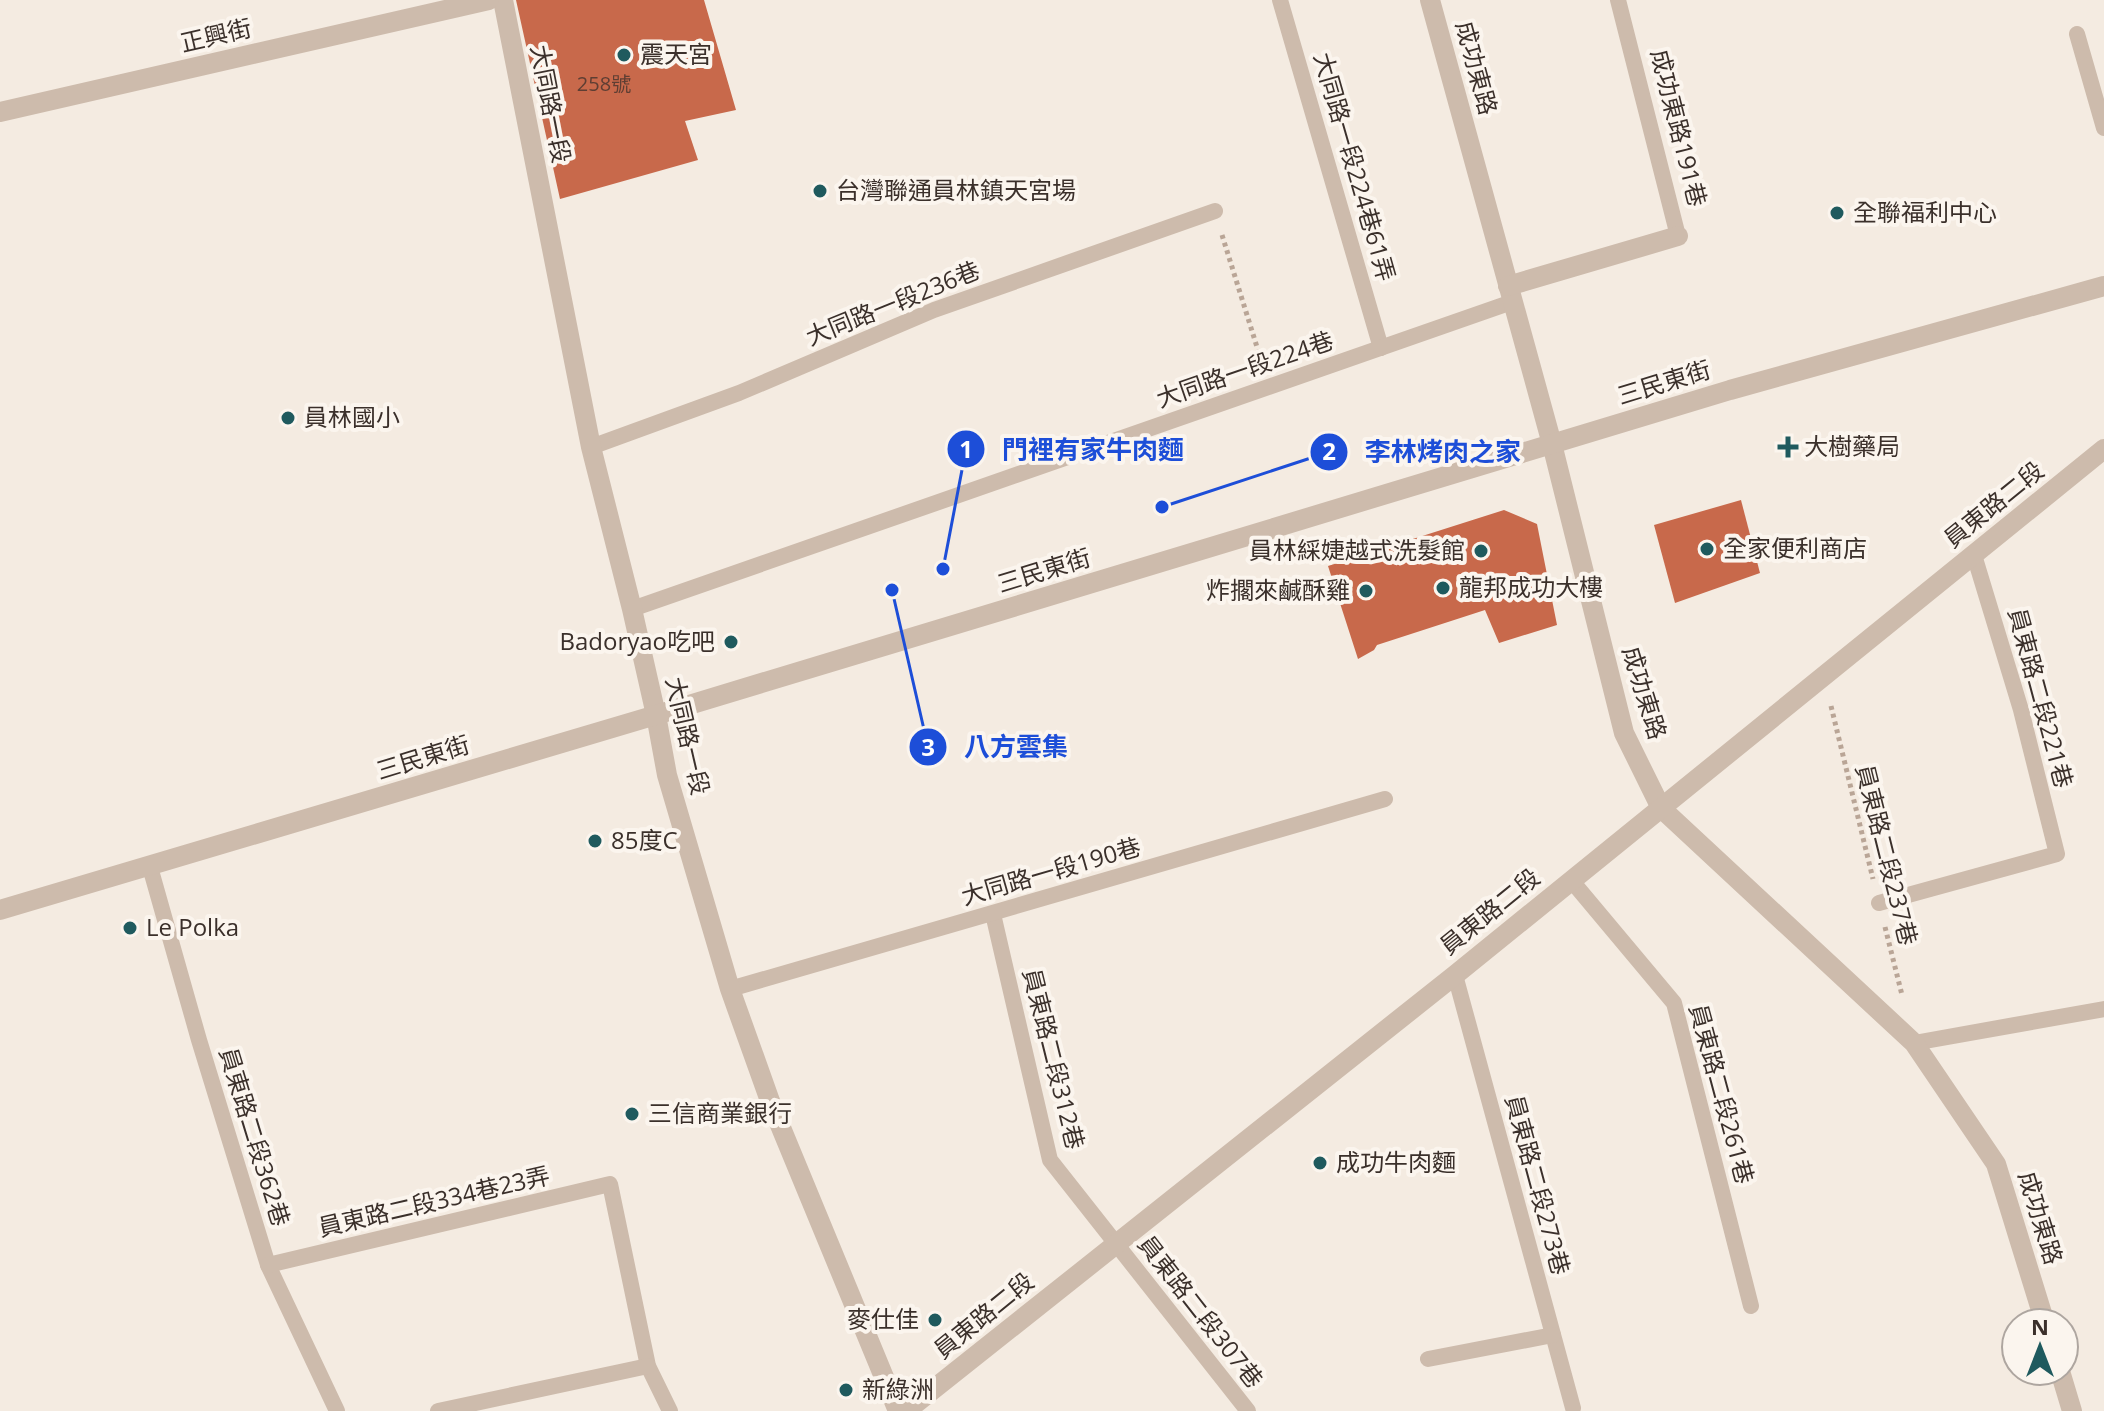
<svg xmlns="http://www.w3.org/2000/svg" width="2104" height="1411" font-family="'Open Sans','Noto Sans TC',sans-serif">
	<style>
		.building { fill: #c8694b }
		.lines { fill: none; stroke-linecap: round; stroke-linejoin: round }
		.path { stroke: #b9a596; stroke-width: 5; stroke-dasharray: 4 4; stroke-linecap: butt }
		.service { stroke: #cdbbac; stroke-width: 16 }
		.minor { stroke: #cdbbac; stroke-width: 20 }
		.tertiary { stroke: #cdbbac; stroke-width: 20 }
		.poi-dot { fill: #1f5a5e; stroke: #fbf5ee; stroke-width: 3 }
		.labels { text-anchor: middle; stroke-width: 8; stroke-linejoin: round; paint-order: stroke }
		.number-label { font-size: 20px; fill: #5e3e33 }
		.street-label { font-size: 24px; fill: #3b302b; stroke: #fbf5ee }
		.poi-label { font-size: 24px; fill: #3b302b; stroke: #fbf5ee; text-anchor: start }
		.leader { fill: none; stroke: #1d4ed8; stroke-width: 3 }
		.callout-dot { fill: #1d4ed8; stroke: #fbf5ee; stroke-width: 3 }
		.mark-label { font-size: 24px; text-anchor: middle; font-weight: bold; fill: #fff }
		.callout-label { font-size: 26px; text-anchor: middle; font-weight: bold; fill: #1d4ed8; stroke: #fbf5ee; stroke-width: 8; stroke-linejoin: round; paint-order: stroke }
	</style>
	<rect width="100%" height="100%" fill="#f4ebe1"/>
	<g class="building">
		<path d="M 516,0 L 704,0 L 736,110 L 685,121 L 698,160 L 560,199 Z"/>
		<path d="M 1741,500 L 1760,573 L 1675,603 L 1654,525 Z"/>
		<path d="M 1504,510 L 1537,524 L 1557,625 L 1499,643 L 1485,610 L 1377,645 L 1374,650 L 1358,659 L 1328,566 Z"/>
	</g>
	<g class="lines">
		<g class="path">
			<path d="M 1222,235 L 1262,363"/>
			<path d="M 1831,706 L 1873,879"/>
			<path d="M 1885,927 L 1902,995"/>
		</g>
		<g class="service">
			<path d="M 1280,0 L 1381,348"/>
			<path d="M 1618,0 L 1678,236"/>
			<path d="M 2077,34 L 2104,128"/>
			<path d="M 591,447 L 739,393 L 934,310 L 1215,211"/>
			<path d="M 632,609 L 1512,302"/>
			<path d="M 150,867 L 199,1040 L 268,1265 L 337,1411"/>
			<path d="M 1571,880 L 1674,1003 L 1751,1306"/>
			<path d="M 1879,903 L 2057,854 L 2021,710 L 1974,555"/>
			<path d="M 993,914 L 1050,1160 L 1248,1411"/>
			<path d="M 1455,975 L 1573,1408"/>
			<path d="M 730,989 L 1385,799"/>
			<path d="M 1914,1043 L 2104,1009"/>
			<path d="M 268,1265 L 610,1184 L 648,1366 L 670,1411"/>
			<path d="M 1428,1359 L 1553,1335"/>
			<path d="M 438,1411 L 648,1366"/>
		</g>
		<g class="minor">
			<path d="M 503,0 L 591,447 L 632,609 L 656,715 L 667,775 L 730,989 L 770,1101 L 898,1411"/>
			<path d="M 1430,0 L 1552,444 L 1624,733 L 1661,808 L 1914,1043 L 1996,1164 L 2045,1323"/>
			<path d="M 0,112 L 489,0"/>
			<path d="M 1508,286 L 1678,236"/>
			<path d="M 0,910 L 656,715 L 1730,390 L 2104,286"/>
			<path d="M 2060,1371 L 2072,1411"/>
		</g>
		<path class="tertiary" d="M 906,1411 L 1455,975 L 2104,449"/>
	</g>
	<g class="poi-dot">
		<circle cx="624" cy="55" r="8"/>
		<circle cx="820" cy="191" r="8"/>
		<circle cx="1837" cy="213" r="8"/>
		<circle cx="288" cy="418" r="8"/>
		<path d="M1784 435h8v8h8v8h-8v8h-8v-8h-8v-8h8z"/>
		<circle cx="1707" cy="549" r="8"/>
		<circle cx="1481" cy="551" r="8"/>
		<circle cx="1443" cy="588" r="8"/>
		<circle cx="1366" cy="591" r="8"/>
		<circle cx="731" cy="642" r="8"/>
		<circle cx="595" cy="841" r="8"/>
		<circle cx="130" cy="928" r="8"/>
		<circle cx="632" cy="1114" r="8"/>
		<circle cx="1320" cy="1163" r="8"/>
		<circle cx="935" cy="1320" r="8"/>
		<circle cx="846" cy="1390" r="8"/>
	</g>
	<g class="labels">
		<g class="number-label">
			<text x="604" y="91">258號</text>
		</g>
		<g class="street-label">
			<text transform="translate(216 36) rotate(-13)" y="8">正興街</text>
			<text transform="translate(1476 68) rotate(75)" y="8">成功東路</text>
			<text transform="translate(550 104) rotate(79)" y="8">大同路一段</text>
			<text transform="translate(1678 128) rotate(76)" y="8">成功東路191巷</text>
			<text transform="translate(1354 167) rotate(74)" y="8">大同路一段224巷61弄</text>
			<text transform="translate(893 304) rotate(-22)" y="8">大同路一段236巷</text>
			<text transform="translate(1245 370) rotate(-19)" y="8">大同路一段224巷</text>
			<text transform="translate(1664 383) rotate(-17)" y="8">三民東街</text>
			<text transform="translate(1994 505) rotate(-39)" y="8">員東路二段</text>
			<text transform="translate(1044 571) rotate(-17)" y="8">三民東街</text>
			<text transform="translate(1644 693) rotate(73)" y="8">成功東路</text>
			<text transform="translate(2040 698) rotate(75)" y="8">員東路二段221巷</text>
			<text transform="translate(687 736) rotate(77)" y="8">大同路一段</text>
			<text transform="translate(423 758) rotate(-17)" y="8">三民東街</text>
			<text transform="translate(1886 855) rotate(76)" y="8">員東路二段237巷</text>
			<text transform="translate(1051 872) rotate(-16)" y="8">大同路一段190巷</text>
			<text transform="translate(1490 912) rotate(-39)" y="8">員東路二段</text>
			<text transform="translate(1053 1059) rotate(76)" y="8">員東路二段312巷</text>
			<text transform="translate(1721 1094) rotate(75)" y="8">員東路二段261巷</text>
			<text transform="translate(254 1137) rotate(73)" y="8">員東路二段362巷</text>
			<text transform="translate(1537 1185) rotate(75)" y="8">員東路二段273巷</text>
			<text transform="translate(434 1202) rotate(-13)" y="8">員東路二段334巷23弄</text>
			<text transform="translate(2040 1218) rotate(73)" y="8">成功東路</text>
			<text transform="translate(1200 1312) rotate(52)" y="8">員東路二段307巷</text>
			<text transform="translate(984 1316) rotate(-39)" y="8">員東路二段</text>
		</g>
		<g class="poi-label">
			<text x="640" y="63">震天宮</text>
			<text x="836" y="199">台灣聯通員林鎮天宮場</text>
			<text x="1853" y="221">全聯福利中心</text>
			<text x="304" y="426">員林國小</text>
			<text x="1804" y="455">大樹藥局</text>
			<text x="1723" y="557">全家便利商店</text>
			<text x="1465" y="559" text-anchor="end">員林綵婕越式洗髮館</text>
			<text x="1459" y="596">龍邦成功大樓</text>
			<text x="1350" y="599" text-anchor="end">炸擱來鹹酥雞</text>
			<text x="715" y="650" text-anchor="end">Badoryao吃吧</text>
			<text x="611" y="849">85度C</text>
			<text x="146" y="936">Le Polka</text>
			<text x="648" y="1122">三信商業銀行</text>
			<text x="1336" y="1171">成功牛肉麵</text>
			<text x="919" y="1328" text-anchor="end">麥仕佳</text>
			<text x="862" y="1398">新綠洲</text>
		</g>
	</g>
	<path class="leader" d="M943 569L966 449M1162 507L1329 452M892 590L928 747"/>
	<g class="callout-dot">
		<circle cx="943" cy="569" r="8"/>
		<circle cx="1162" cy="507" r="8"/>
		<circle cx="892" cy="590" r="8"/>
		<circle cx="966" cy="449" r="20"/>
		<circle cx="1329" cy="452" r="20"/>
		<circle cx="928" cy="747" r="20"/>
	</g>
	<g class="mark-label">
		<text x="966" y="458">1</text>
		<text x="1329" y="460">2</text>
		<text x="928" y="756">3</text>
	</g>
	<g class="callout-label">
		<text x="1093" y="459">門裡有家牛肉麵</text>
		<text x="1443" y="461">李林烤肉之家</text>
		<text x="1016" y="756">八方雲集</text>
	</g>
	<g transform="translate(2040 1347)"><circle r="38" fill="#fbf5ee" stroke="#aea6a0" stroke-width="2"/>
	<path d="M0-6L14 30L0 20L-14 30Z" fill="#1f5a5e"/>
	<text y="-12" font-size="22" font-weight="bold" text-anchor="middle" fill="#3b302b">N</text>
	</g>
</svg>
